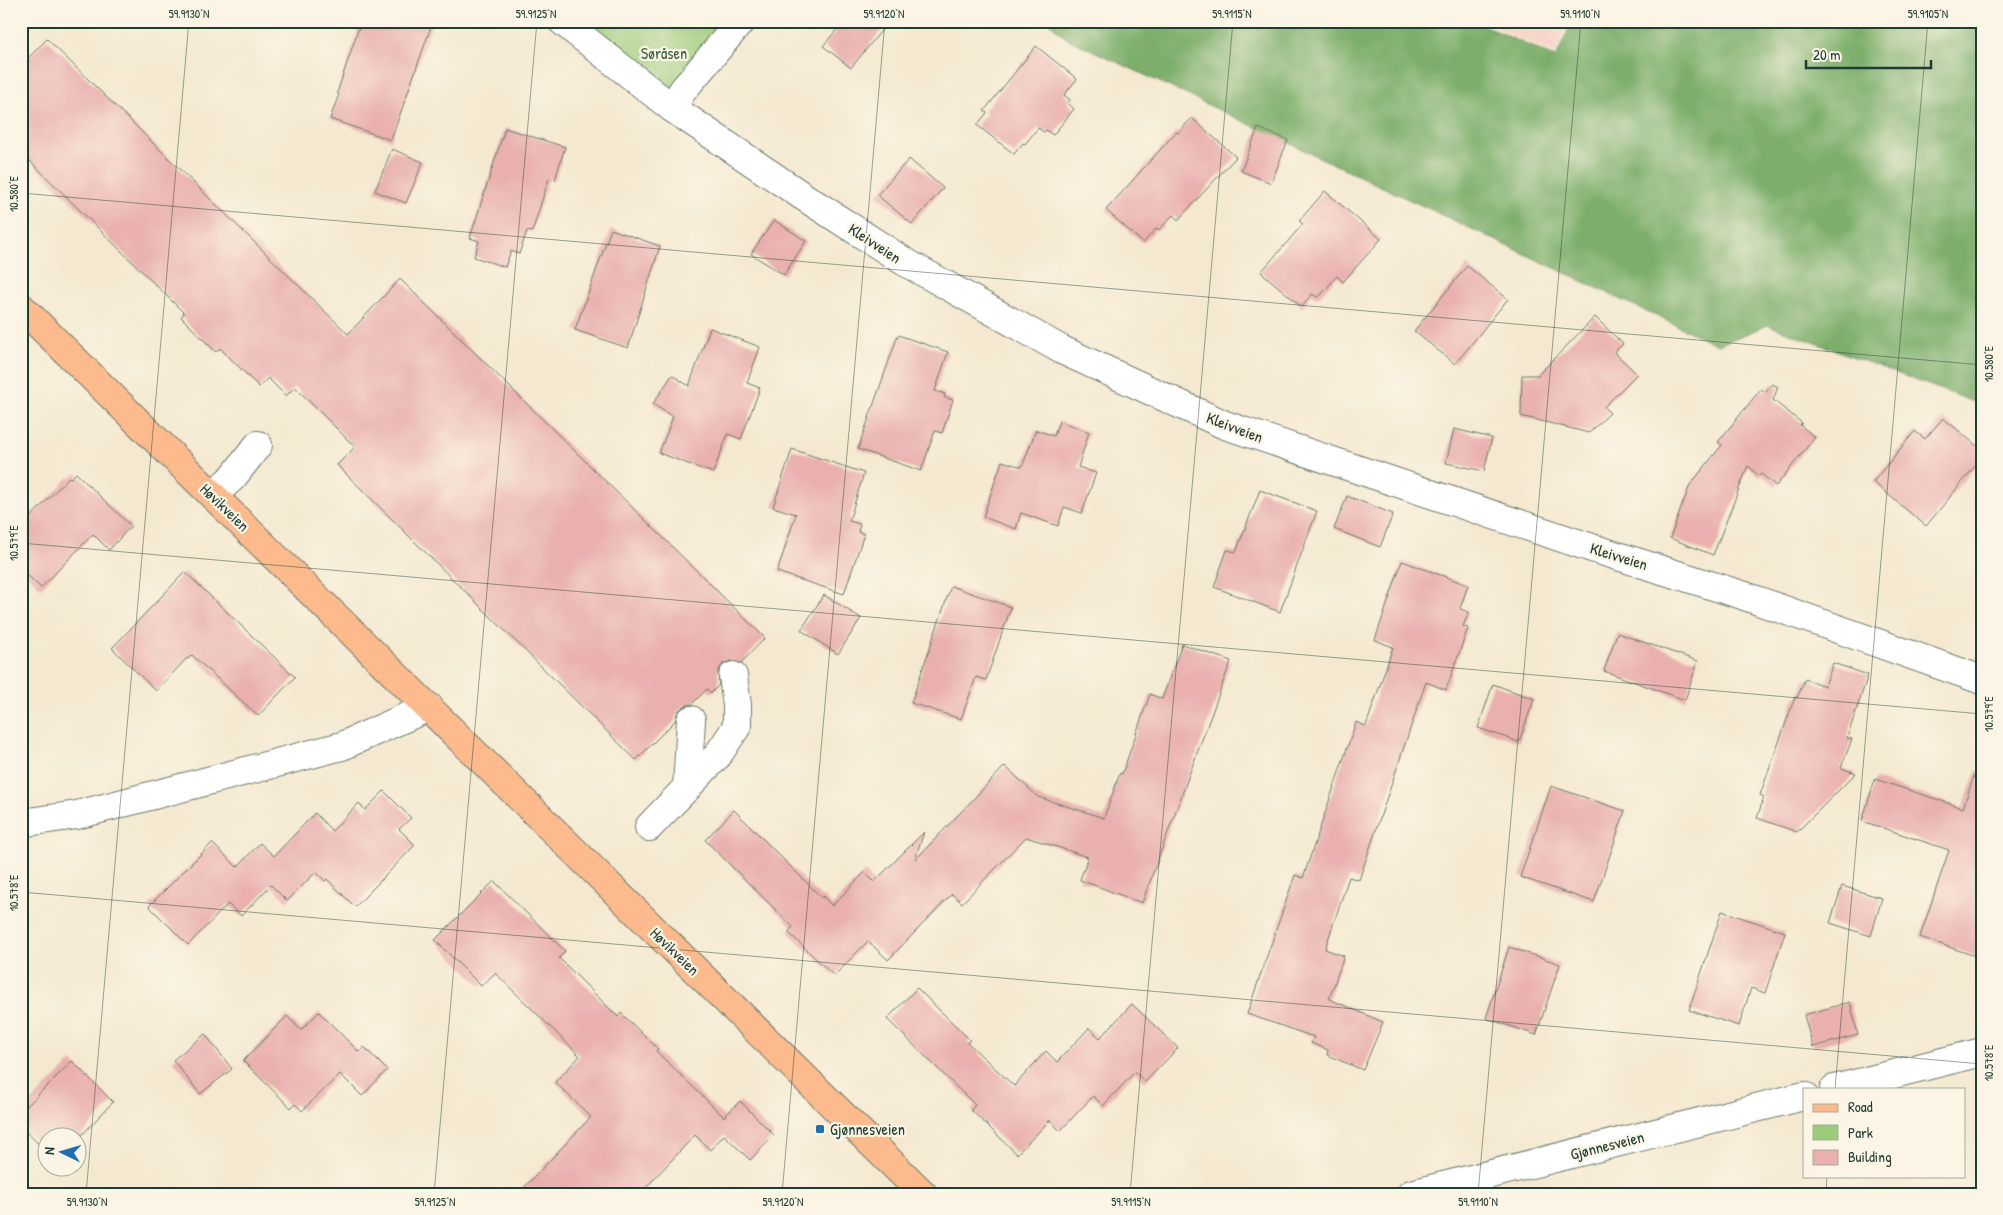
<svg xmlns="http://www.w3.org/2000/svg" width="2003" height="1215" font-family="'Patrick Hand',sans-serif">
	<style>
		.built { fill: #f7d1c6 }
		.green { fill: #9ccb7a; stroke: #5e8457 }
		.forest { fill: #7daf6a; stroke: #4e764f }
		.building { fill: #e9b0ae }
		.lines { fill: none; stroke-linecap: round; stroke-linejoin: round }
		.minor-casing { stroke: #6a796b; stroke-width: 30 }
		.major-casing { stroke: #6a796b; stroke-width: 30 }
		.minor { stroke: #fff; stroke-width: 28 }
		.major { stroke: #fcba8d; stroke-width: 28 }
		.ticks { fill: none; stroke: #1f3d34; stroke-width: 1; stroke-opacity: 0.45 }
		.poi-dot { fill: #1f6fb2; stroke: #fcf5e5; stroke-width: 2 }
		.labels { text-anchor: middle; stroke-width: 4.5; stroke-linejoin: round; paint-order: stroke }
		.park-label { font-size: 16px; fill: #3e6046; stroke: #fcf5e5 }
		.street-label { font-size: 16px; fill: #1f3d34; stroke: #fcf5e5 }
		.poi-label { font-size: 16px; fill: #1f3d34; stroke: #fcf5e5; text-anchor: start }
		.neatline { fill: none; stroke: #1f3d34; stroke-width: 2 }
		.ticks-label { font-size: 12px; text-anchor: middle; fill: #1f3d34 }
	</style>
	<rect width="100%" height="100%" fill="#fcf5e5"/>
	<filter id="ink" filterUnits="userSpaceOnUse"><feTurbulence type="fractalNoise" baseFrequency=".02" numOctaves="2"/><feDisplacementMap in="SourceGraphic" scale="10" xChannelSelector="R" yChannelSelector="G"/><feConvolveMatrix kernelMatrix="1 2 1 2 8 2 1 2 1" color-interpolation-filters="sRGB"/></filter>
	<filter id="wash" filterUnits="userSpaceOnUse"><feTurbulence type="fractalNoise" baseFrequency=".0096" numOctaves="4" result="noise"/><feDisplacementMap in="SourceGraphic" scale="20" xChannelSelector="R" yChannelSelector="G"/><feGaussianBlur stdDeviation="1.12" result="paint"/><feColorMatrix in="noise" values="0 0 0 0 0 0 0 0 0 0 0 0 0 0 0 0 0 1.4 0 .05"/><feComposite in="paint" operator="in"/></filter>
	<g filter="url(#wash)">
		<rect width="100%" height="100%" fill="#f4e9d0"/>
		<path class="built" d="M 1482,21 L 1569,21 L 1555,54 Z"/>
		<path class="green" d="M 580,21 L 746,21 L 664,96 Z"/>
		<path class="forest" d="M 1047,21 L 1474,21 L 1556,58 L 1572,21 L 1982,21 L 1982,405 L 1768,325 L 1718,345 L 1066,38 Z"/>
		<g id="blocks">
			<g class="building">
				<path d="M 361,21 L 433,21 L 391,140 L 330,119 L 339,94 L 337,93 Z"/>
				<path d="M 844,21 L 889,21 L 851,68 L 823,46 Z"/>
				<path d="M 47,39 L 348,334 L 400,279 L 765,638 L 741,663 L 731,661 L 723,664 L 718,671 L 719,685 L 711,693 L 707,689 L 692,704 L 684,706 L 678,711 L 675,721 L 636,760 L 337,465 L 355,447 L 295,387 L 286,396 L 268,378 L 259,387 L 220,348 L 216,352 L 181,317 L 184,313 L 21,152 L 21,65 Z"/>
				<path d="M 1036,46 L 1077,79 L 1064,95 L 1070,100 L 1068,103 L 1074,109 L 1053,135 L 1046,130 L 1044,132 L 1038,128 L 1025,144 L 1023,143 L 1014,154 L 977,125 L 987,113 L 984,111 Z"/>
				<path d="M 1192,118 L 1236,157 L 1178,220 L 1173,215 L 1159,230 L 1157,228 L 1143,243 L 1106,210 L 1176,132 L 1178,133 Z"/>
				<path d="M 505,128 L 565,147 L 555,180 L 549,178 L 532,232 L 527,231 L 519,254 L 511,251 L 505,267 L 474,257 L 479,241 L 470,238 Z"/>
				<path d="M 1258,128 L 1288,140 L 1271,183 L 1241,171 Z"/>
				<path d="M 392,149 L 423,162 L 406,203 L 375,191 Z"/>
				<path d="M 909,159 L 943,188 L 912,224 L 877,195 Z"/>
				<path d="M 1325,191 L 1381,239 L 1343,282 L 1337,276 L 1320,296 L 1317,297 L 1312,294 L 1302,307 L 1261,272 L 1303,224 L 1299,221 Z"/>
				<path d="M 774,220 L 806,241 L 784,275 L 751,254 Z"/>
				<path d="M 611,229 L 660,246 L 628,348 L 575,330 Z"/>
				<path d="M 1467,266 L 1508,299 L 1455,364 L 1414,331 Z"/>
				<path d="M 1595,317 L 1623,344 L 1614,352 L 1637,374 L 1604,407 L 1610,413 L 1589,433 L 1521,416 L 1522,375 L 1538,375 Z"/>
				<path d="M 710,328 L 760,347 L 747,383 L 760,388 L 750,415 L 741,439 L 728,434 L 713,473 L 659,453 L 673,417 L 653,404 L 672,375 L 689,386 Z"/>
				<path d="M 898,335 L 948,352 L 935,391 L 945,394 L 944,397 L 953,400 L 942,433 L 935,431 L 921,471 L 858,449 Z"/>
				<path d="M 1772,384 L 1778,387 L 1773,400 L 1802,423 L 1800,425 L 1815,437 L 1776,486 L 1761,474 L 1759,476 L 1748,466 L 1713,555 L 1670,538 L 1690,485 L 1722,445 L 1718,442 L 1761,389 L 1765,392 Z"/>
				<path d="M 1943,418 L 1982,450 L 1982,458 L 1926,526 L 1873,482 L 1915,431 L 1925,439 Z"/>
				<path d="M 1059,421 L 1089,432 L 1078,467 L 1096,473 L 1082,513 L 1064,507 L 1058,526 L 1021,513 L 1016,529 L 983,517 L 1002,461 L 1022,467 L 1036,430 L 1054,436 Z"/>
				<path d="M 1454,429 L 1492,438 L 1484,471 L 1446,463 Z"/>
				<path d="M 792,449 L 864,473 L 849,521 L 860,524 L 858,532 L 864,534 L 844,594 L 777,572 L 796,514 L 773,507 Z"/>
				<path d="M 76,473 L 131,526 L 109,550 L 93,534 L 41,588 L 21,569 L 21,527 L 69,477 L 71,478 Z"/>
				<path d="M 1260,490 L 1317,511 L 1280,612 L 1214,587 L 1227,550 L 1236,552 Z"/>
				<path d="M 1347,496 L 1393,514 L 1380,547 L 1334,529 Z"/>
				<path d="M 1402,561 L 1468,585 L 1460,609 L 1469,612 L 1463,626 L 1468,628 L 1446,690 L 1426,682 L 1359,880 L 1349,877 L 1325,949 L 1344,956 L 1329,999 L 1383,1022 L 1363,1070 L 1327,1055 L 1328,1050 L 1311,1043 L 1314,1037 L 1247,1014 L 1295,875 L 1303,878 L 1356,722 L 1366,726 L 1393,647 L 1375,640 Z"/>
				<path d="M 185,572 L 295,677 L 258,716 L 192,655 L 188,659 L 187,658 L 156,691 L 112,648 Z"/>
				<path d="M 951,586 L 1011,607 L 986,680 L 976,677 L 961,719 L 911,703 Z"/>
				<path d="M 824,595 L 861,618 L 838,654 L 801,630 Z"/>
				<path d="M 1617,633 L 1698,661 L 1685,700 L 1604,671 Z"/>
				<path d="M 1182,644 L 1231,661 L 1142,903 L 1080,880 L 1088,857 L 1026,837 L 962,903 L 952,894 L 888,960 L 868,941 L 834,976 L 788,932 L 793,927 L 705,840 L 734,810 L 822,898 L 823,896 L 832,906 L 865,872 L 874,882 L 924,832 L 915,859 L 917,858 L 1005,766 L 1038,797 L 1104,818 L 1120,773 L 1122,774 L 1150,694 L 1162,699 Z"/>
				<path d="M 1833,663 L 1868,675 L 1847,738 L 1852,739 L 1841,768 L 1856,773 L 1797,832 L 1757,818 L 1764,797 L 1760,795 L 1795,697 L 1797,698 L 1805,679 L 1825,686 Z"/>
				<path d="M 1493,684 L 1534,699 L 1519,742 L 1478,728 Z"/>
				<path d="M 1976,770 L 1982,771 L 1982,937 L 1975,956 L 1920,937 L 1949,850 L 1862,821 L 1875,779 L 1963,808 Z"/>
				<path d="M 1551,786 L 1625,811 L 1594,902 L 1520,877 Z"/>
				<path d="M 384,791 L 411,818 L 399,829 L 415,845 L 355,907 L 327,879 L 325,881 L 316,872 L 287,901 L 271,885 L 241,916 L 228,904 L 188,945 L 149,906 L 212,843 L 237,867 L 260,843 L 274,856 L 315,813 L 332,831 L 359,803 L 365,810 Z"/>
				<path d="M 494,881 L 565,951 L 559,958 L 618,1017 L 621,1013 L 658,1049 L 656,1051 L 724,1117 L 740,1101 L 774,1135 L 750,1160 L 724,1135 L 710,1150 L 695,1135 L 640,1194 L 518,1194 L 591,1117 L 555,1082 L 580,1056 L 495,973 L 481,986 L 435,940 Z"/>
				<path d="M 1842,886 L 1882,898 L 1871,936 L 1830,923 Z"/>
				<path d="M 1722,911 L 1785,932 L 1765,993 L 1751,988 L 1739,1026 L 1689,1010 Z"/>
				<path d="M 1509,947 L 1560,964 L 1536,1035 L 1486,1018 Z"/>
				<path d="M 917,988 L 970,1040 L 967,1042 L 1014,1086 L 1046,1051 L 1057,1062 L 1089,1028 L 1100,1038 L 1132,1004 L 1178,1048 L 1145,1082 L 1135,1072 L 1103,1106 L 1093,1096 L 1060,1131 L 1050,1120 L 1017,1154 L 971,1110 L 975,1105 L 887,1019 Z"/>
				<path d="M 1850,1002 L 1858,1035 L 1813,1047 L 1804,1015 Z"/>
				<path d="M 319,1012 L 359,1052 L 364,1047 L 387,1070 L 362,1096 L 340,1074 L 302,1111 L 295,1104 L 291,1108 L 243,1061 L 287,1016 L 301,1030 Z"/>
				<path d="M 205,1034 L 232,1069 L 200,1094 L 173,1060 Z"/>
				<path d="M 72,1061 L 113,1102 L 78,1139 L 48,1138 L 48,1153 L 21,1127 L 21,1112 Z"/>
			</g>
		</g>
	</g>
	<g filter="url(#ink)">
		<use href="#blocks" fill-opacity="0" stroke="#6a796b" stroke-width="1"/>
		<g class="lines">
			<g class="minor-casing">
				<g id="minor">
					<path d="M 562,21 L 672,108 L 801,195 L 905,262 L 1062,350 L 1225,425 L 1592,548 L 1742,595 L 1982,680"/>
					<path d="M 672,108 L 683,90 L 741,21"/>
					<path d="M 213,495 L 233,477 L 258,445"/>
					<path d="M 687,788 L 691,720"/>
					<path d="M 21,823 L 77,815 L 342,746 L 429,707"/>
					<path d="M 649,827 L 718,755 L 737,726 L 737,705 L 733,676"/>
					<path d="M 1834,1089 L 1982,1052"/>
					<path d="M 1411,1194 L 1804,1096"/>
				</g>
			</g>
			<g class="major-casing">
				<path id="major" d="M 21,307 L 923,1194"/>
			</g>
			<use href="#minor" class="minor"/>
			<use href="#major" class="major"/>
		</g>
	</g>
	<path class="ticks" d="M 21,193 L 1982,365M 21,543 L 1982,714M 21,892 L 1982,1064M 1835,1089 L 1928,21M 86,1194 L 189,21M 434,1194 L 537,21M 782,1194 L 885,21M 1130,1194 L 1233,21M 1478,1194 L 1581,21M 1826,1194 L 1827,1176"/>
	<rect class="poi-dot" x="815" y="1124" width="10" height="10" rx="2.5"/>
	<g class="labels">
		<g class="park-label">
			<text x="664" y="59">Søråsen</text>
		</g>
		<g class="street-label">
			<text transform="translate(875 243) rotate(33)" y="6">Kleivveien</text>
			<text transform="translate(1235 427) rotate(21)" y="6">Kleivveien</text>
			<text transform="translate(225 507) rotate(44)" y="6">Høvikveien</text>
			<text transform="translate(1619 556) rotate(17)" y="6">Kleivveien</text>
			<text transform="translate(675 951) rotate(44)" y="6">Høvikveien</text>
			<text transform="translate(1607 1145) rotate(-14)" y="6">Gjønnesveien</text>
		</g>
		<g class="poi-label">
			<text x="830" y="1135">Gjønnesveien</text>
		</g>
	</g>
	<rect width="2003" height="1215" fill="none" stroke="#fcf5e5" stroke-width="55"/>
	<rect x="1803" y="1088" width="162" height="90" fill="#fcf5e5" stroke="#a4ab9e"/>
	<rect x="1813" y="1104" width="25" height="8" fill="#fcba8d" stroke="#a4ab9e"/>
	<text x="1848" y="1112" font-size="15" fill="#1f3d34">Road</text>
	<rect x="1813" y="1125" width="25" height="15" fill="#9ccb7a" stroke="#a4ab9e"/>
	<text x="1848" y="1138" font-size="15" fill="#1f3d34">Park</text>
	<rect x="1813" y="1150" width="25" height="15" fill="#e9b0ae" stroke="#a4ab9e"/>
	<text x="1848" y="1162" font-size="15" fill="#1f3d34">Building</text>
	<g transform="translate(62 1152) rotate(275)"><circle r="24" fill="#fcf5e5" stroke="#a4ab9e"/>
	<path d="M0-4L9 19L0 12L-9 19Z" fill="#1f6fb2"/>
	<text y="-8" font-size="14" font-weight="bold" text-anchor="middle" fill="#1f3d34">N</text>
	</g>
	<path d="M1806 60v8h125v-8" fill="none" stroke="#1f3d34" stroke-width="2.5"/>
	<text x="1813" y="60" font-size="15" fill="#1f3d34" stroke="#fcf5e5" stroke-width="4" paint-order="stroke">20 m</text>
	<rect x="28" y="28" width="1948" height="1160" class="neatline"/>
	<g class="ticks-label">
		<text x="189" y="18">59.9130°N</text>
		<text x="536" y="18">59.9125°N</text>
		<text x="884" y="18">59.9120°N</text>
		<text x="1232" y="18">59.9115°N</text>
		<text x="1580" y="18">59.9110°N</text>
		<text x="1928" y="18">59.9105°N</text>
		<text transform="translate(14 194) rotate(-90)" y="4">10.580°E</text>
		<text transform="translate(1989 364) rotate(-90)" y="4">10.580°E</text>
		<text transform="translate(14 543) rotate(-90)" y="4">10.579°E</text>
		<text transform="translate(1989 714) rotate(-90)" y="4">10.579°E</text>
		<text transform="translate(14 893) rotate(-90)" y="4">10.578°E</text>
		<text transform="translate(1989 1063) rotate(-90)" y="4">10.578°E</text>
		<text x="87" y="1206">59.9130°N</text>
		<text x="435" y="1206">59.9125°N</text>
		<text x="783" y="1206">59.9120°N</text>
		<text x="1131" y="1206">59.9115°N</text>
		<text x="1478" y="1206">59.9110°N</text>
	</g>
</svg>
